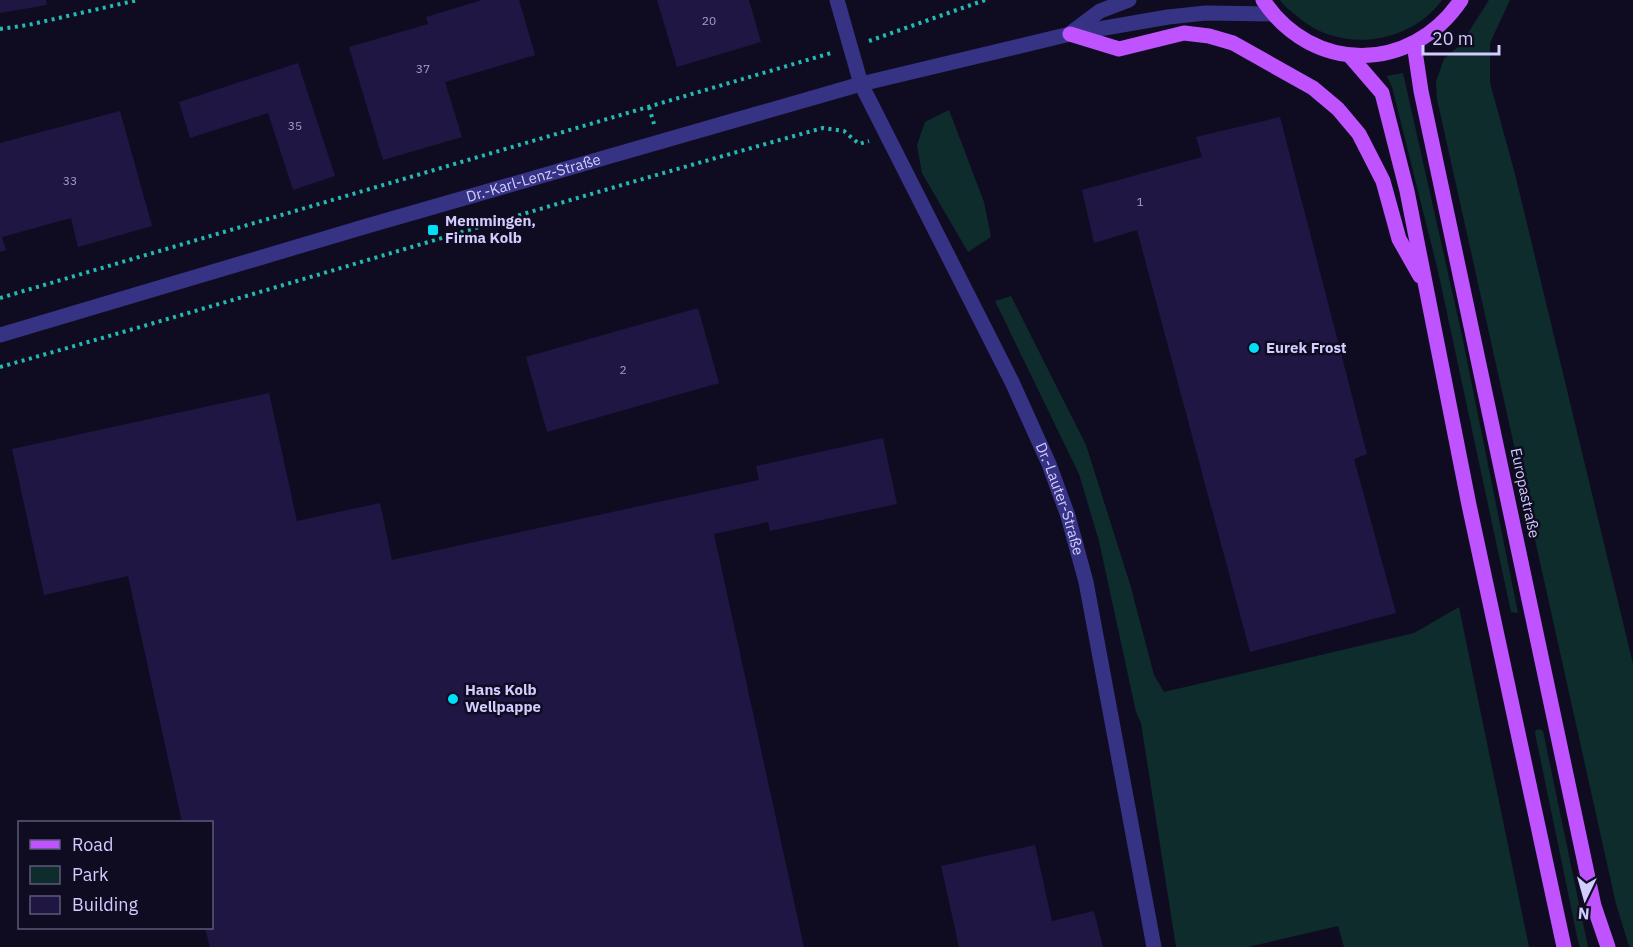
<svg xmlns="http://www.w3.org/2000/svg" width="1633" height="947" font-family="'IBM Plex Sans',sans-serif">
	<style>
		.green { fill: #0e2c2b }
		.building { fill: #1f1644 }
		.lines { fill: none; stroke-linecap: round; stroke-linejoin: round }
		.path { stroke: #25bab1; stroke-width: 4; stroke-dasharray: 3 4.5; stroke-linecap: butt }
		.minor { stroke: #363384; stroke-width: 15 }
		.major { stroke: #be53ff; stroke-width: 15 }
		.poi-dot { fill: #00dff7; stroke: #0f0c22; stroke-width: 2 }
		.labels { text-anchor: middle; stroke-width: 5; stroke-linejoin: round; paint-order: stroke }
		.number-label { font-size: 12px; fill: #a59ed0 }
		.street-label { font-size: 15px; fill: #d2ccff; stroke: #0f0c22 }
		.poi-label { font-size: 15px; font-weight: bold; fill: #d2ccff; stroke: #0f0c22; text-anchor: start }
	</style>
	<rect width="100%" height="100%" fill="#0f0c22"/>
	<g class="green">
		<path d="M 1280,0 L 1442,0 C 1409,45 1339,54 1297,16 C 1291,11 1284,6 1280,0 Z"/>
		<path d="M 1489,0 L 1510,0 L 1490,43 L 1490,83 L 1515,174 L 1633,664 L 1633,947 L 1630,947 L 1628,943 L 1616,904 L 1437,99 L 1436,81 L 1444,59 L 1461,44 Z"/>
		<path d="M 1403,73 L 1461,331 L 1518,613 L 1511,612 L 1438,271 L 1392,87 L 1387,76 Z"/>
		<path d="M 949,110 L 984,202 L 991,237 L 968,252 L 922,173 L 917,145 L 925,122 Z"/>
		<path d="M 1011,296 L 1086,445 L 1130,584 L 1154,675 L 1164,692 L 1414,633 L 1459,607 L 1529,947 L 1344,947 L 1338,926 L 1248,947 L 1176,947 L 1141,723 L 1136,712 L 1099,541 L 1079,474 L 995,301 Z"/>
		<path d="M 1540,729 L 1543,731 L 1588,947 L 1580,947 L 1578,941 L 1535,733 L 1536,730 Z"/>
	</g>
	<g class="building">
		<path d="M 0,0 L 46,0 L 47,5 L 0,13 Z"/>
		<path d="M 482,0 L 519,0 L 535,55 L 445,82 L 462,137 L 383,160 L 349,47 L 428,24 L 426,17 Z"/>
		<path d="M 657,0 L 749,0 L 761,42 L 677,67 Z"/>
		<path d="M 298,63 L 335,176 L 293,190 L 268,113 L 190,138 L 179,102 Z"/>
		<path d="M 120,111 L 152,226 L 78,247 L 71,218 L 2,237 L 6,250 L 0,252 L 0,143 Z"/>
		<path d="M 1280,117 L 1367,454 L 1354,459 L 1396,613 L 1250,652 L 1137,230 L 1094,243 L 1082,190 L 1202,157 L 1196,137 Z"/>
		<path d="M 698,308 L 719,383 L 547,432 L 526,357 Z"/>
		<path d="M 269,393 L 297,521 L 380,503 L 392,560 L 759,480 L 756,466 L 883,438 L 897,504 L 770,531 L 768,522 L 714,534 L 804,947 L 210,947 L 205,928 L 212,928 L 212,822 L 182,822 L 128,576 L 44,595 L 12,449 Z"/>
		<path d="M 1035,845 L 1052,921 L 1094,911 L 1103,947 L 959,947 L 941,866 Z"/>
	</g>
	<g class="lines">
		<g class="path">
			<path d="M 0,29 L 28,25 L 138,0"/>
			<path d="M 869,41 L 985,0"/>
			<path d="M 649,107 L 654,124"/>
			<path d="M 0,298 L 831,53"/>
			<path d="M 0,367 C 275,290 547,204 823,128 L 844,131 L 859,144 L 869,141"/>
		</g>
		<g class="minor">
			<path id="s1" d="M 837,0 L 861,84 L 1012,382 L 1049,464 L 1068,516 L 1086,582 L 1154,947"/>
			<path d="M 1072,32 L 1100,11 L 1129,0"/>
			<path id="s2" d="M 0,335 L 367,226 L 861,84 L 1070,34 L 1168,17 L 1206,13 L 1272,14"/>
		</g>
		<g class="major">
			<path d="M 1263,0 C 1312,74 1411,74 1461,0"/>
			<path d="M 1070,34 L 1119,49 L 1184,33 L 1209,36 L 1233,43 L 1313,88 L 1338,109 L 1359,134 L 1383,181 L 1399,239 L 1420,276"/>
			<path d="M 1414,44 L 1421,91 L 1594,906 L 1608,947"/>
			<path d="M 1350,56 L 1382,93 L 1407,191 L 1469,505 L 1564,947"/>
		</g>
	</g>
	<g class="poi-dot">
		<rect x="427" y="224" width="12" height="12" rx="3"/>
		<circle cx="1254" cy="348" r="6"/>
		<circle cx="453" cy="699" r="6"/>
	</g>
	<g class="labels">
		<g class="number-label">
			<text x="709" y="25">20</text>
			<text x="423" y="73">37</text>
			<text x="295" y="130">35</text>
			<text x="70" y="185">33</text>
			<text x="1140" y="206">1</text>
			<text x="623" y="374">2</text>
		</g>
		<g class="street-label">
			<text dy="5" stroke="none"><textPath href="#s2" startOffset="556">Dr.-Karl-Lenz-Straße</textPath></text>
			<text transform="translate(1525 493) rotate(78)" y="5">Europastraße</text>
			<text dy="5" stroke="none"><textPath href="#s1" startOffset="548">Dr.-Lauter-Straße</textPath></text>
		</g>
		<g class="poi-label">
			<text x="445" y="226">Memmingen,<tspan x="445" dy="17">Firma Kolb</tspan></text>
			<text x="1266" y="353">Eurek Frost</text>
			<text x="465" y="695">Hans Kolb<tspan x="465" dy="17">Wellpappe</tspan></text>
		</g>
	</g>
	<rect x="18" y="821" width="195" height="108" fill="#0f0c22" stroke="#5d597a" stroke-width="1.5"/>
	<rect x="30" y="840" width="30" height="9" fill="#be53ff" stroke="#5d597a" stroke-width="1.5"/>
	<text x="72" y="851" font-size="18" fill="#d2ccff">Road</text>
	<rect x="30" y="866" width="30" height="18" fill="#0e2c2b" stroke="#5d597a" stroke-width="1.5"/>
	<text x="72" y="881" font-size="18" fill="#d2ccff">Park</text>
	<rect x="30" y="896" width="30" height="18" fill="#1f1644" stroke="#5d597a" stroke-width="1.5"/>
	<text x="72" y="911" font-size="18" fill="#d2ccff">Building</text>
	<g transform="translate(1585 899) rotate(185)" stroke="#0f0c22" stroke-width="4.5" paint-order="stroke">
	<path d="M0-4.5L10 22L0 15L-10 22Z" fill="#d2ccff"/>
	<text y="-9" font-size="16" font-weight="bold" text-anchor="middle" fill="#d2ccff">N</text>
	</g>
	<path d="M1423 45v9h76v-9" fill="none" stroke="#d2ccff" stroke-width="3"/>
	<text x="1432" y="45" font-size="18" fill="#d2ccff" stroke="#0f0c22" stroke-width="4.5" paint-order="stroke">20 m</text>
</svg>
